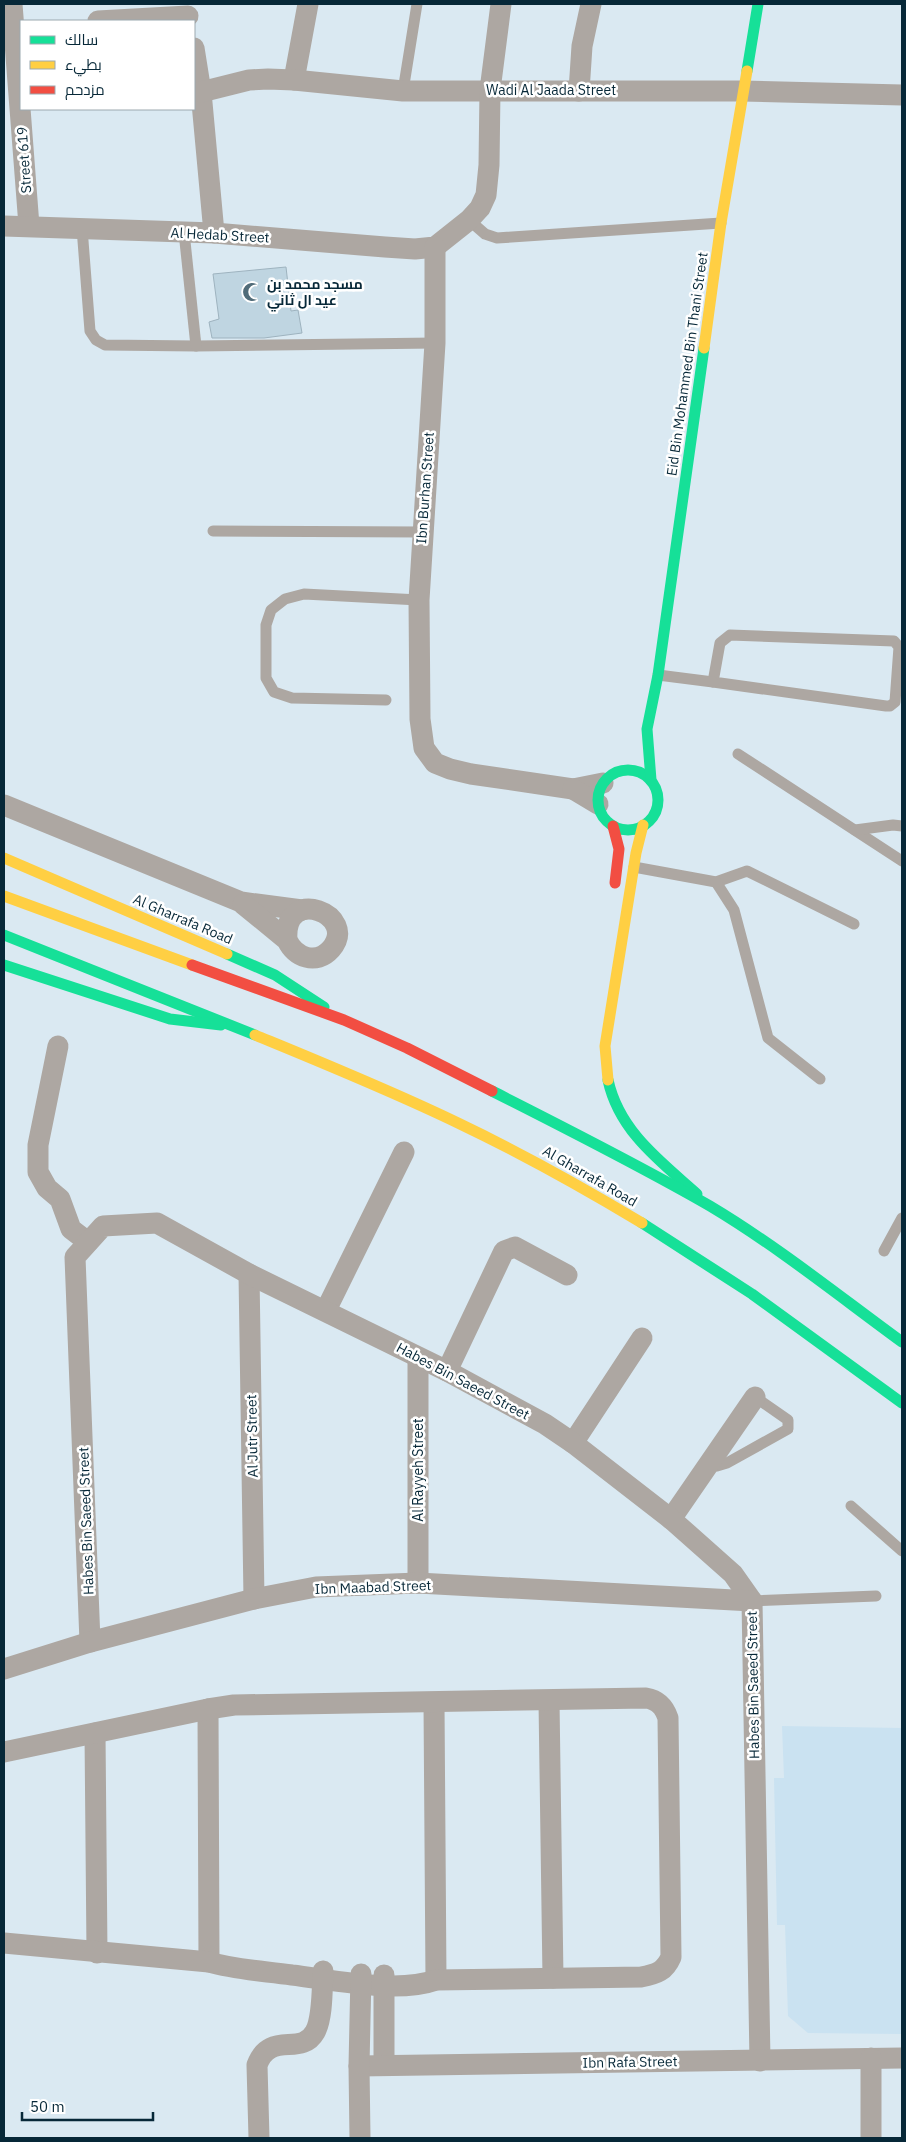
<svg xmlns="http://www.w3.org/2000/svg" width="906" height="2142" font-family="'IBM Plex Sans',Cairo,sans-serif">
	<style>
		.built { fill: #cae2f1 }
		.building { fill: #bfd5e1; stroke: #9eb3bf }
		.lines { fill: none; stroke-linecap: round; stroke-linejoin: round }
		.lane { stroke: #ada7a2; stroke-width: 11 }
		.street { stroke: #ada7a2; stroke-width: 21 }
		.fast { stroke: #16e098; stroke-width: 11 }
		.slow { stroke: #ffcf43; stroke-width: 11 }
		.jam { stroke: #f24e42; stroke-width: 11 }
		.labels { text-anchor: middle; stroke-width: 5; stroke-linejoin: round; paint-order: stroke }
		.street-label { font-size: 14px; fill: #072838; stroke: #fff }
		.poi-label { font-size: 14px; font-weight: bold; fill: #072838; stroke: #fff; text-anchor: start }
	</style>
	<rect width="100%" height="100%" fill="#dae9f2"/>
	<path class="built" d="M 782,1726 L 902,1728 L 902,2034 L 808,2033 L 788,2016 L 785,1925 L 777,1925 L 774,1778 L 784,1778 Z"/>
	<path class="building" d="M 286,267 L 291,311 L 298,310 L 302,333 L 264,338 L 212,338 L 209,322 L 219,319 L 213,274 Z"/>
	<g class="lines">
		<g class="lane">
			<path d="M 403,91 L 417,4"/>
			<path d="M 469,220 L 485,234 L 497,238 L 721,223"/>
			<path d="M 82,228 L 90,331 L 96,340 L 105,345 L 196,346 L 435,343"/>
			<path d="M 184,232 L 196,346"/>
			<path d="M 213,531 L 422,532"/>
			<path d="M 730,635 L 894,641 L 899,647 L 895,702 L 890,706 L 886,706 L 713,682 L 720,643 Z"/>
			<path d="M 658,675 L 713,682"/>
			<path d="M 386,700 L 292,698 L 274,692 L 266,678 L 266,625 L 271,610 L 285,599 L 304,594 L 419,600"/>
			<path d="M 738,754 L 902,861"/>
			<path d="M 855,830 L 893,825 L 902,826"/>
			<path d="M 634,867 L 716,882 L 747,871 L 854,924"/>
			<path d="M 716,882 L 734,910 L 768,1038 L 820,1079"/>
			<path d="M 884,1251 L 902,1218"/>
			<path d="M 708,1465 L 717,1466 L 727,1463 L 788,1429 L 788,1420 L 755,1397"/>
			<path d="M 851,1506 L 902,1551"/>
			<path d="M 752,1601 L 876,1596"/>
		</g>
		<g class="street">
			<path d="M 12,4 L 29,226"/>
			<path d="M 98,21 L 188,16"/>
			<path d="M 194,48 L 201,92 L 214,233"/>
			<path d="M 294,80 L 308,4"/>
			<path d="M 579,91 L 582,46 L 591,4"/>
			<path d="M 201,92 L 249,80 L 268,79 L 294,80 L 403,91 L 742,91 L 902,95"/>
			<path d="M 4,226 L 214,233 L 385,247 L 415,249 L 435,247 L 469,220 L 480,208 L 486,195 L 489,165 L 490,90 L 501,4"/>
			<path d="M 435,247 L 435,343 L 419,600 L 420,719 L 424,748 L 435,763 L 450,769 L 471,774 L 573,789 L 603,783"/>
			<path d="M 573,789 L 598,804"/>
			<path d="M 4,805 L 241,902 L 302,910"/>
			<path d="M 243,904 L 287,940 C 295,957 316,966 331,949 C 360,915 283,884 287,940"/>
			<path d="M 58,1046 L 38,1145 L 38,1172 L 47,1188 L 60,1199 L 71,1229 L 88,1242"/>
			<path d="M 249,1274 L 254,1599"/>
			<path d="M 326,1310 L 404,1152"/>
			<path d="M 447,1371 L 504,1251 L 515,1247 L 567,1275"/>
			<path d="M 573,1443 L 642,1338"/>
			<path d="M 671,1519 L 755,1397"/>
			<path d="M 418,1583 L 418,1358"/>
			<path d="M 90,1642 L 75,1257 L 103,1226 L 157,1223 L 249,1274 L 447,1371 L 545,1424 L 573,1443 L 671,1519 L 733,1574 L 752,1601 L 760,2061"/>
			<path d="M 4,1669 L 90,1642 L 254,1599 L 316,1587 L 418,1583 L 752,1601"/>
			<path d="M 549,1701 L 553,1978"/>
			<path d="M 434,1703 L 436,1980"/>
			<path d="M 208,1709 L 209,1962"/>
			<path d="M 95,1733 L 97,1953"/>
			<path d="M 4,1752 L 208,1709 L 234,1705 L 646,1698 C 658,1700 664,1706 668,1718 L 671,1957 C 665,1971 657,1974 641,1977 L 436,1980 C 397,1994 334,1980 292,1975 C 264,1971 236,1970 209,1962 L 4,1943"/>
			<path d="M 384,2065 L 384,1975"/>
			<path d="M 359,2066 L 902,2058"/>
			<path d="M 259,2138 L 257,2065 C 270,2030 301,2057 315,2032 C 323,2018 322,1987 323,1971"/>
			<path d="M 360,2138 L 359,2066 L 361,1974"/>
			<path d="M 871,2138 L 871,2058"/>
		</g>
		<g class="fast">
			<path d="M 747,71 L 758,4"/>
			<circle cx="628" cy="800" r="30"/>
			<path d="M 651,780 L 647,729 L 658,675 L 704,348"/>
			<path d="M 4,935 L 255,1035"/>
			<path d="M 227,954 L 275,975 L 324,1007"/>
			<path d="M 4,965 L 170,1019 L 221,1025"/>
			<path d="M 608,1080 C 619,1131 660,1161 697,1194"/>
			<path d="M 492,1091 C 565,1128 639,1165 710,1206 C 777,1246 839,1296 902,1342"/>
			<path d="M 642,1223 L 752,1294 L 902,1403"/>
		</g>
		<g class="slow">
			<path d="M 704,348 L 721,223 L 747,71"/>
			<path d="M 4,858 L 227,954"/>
			<path d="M 4,896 L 192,965"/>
			<path d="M 255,1035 C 323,1063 392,1091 458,1123 C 521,1153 582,1187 642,1223"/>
			<path d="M 608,1080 L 605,1046 L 636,853 L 643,825"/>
		</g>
		<g class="jam">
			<path d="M 613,826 L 619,849 L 615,883"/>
			<path d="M 192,965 L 344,1020 L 407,1048 L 492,1091"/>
		</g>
	</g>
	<defs>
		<g id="mosque-bare" transform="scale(1.5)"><path d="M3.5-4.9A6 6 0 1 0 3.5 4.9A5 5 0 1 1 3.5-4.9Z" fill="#516c79" stroke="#fff" stroke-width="2.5" paint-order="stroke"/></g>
	</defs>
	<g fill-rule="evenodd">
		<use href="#mosque-bare" x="252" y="292"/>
	</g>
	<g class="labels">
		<g class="street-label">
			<text x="551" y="95">Wadi Al Jaada Street</text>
			<text transform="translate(24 160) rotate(-94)" y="5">Street 619</text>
			<text transform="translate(220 235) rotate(3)" y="5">Al Hedab Street</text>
			<text transform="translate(687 364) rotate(-82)" y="5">Eid Bin Mohammed Bin Thani Street</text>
			<text transform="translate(425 488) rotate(-86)" y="5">Ibn Burhan Street</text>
			<text transform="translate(183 919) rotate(23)" y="5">Al Gharrafa Road</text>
			<text transform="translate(590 1176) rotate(30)" y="5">Al Gharrafa Road</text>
			<text transform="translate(463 1381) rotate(28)" y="5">Habes Bin Saeed Street</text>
			<text transform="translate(252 1436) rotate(-91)" y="5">Al Jutr Street</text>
			<text transform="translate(418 1470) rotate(-90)" y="5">Al Rayyeh Street</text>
			<text transform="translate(86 1521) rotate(-92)" y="5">Habes Bin Saeed Street</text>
			<text transform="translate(373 1587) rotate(-2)" y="5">Ibn Maabad Street</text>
			<text transform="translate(753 1685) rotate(-91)" y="5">Habes Bin Saeed Street</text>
			<text transform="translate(630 2062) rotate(-1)" y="5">Ibn Rafa Street</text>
		</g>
		<g class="poi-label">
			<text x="267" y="289">مسجد محمد بن<tspan x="267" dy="16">عيد ال ثاني</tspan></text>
		</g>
	</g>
	<rect width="906" height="2142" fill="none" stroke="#072838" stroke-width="10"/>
	<rect x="20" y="20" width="175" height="90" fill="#ffffff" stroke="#9ca9af"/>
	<rect x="30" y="36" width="25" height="8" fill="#16e098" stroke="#9ca9af"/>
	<text x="65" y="45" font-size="15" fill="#072838">سالك</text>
	<rect x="30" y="61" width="25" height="8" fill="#ffcf43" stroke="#9ca9af"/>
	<text x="65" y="70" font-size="15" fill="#072838">بطيء</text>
	<rect x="30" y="86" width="25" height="8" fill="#f24e42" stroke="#9ca9af"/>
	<text x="65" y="95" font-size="15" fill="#072838">مزدحم</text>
	<path d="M22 2112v8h131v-8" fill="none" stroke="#072838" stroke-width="2.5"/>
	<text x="30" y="2112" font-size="15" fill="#072838" stroke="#ffffff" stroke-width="4" paint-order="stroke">50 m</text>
</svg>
